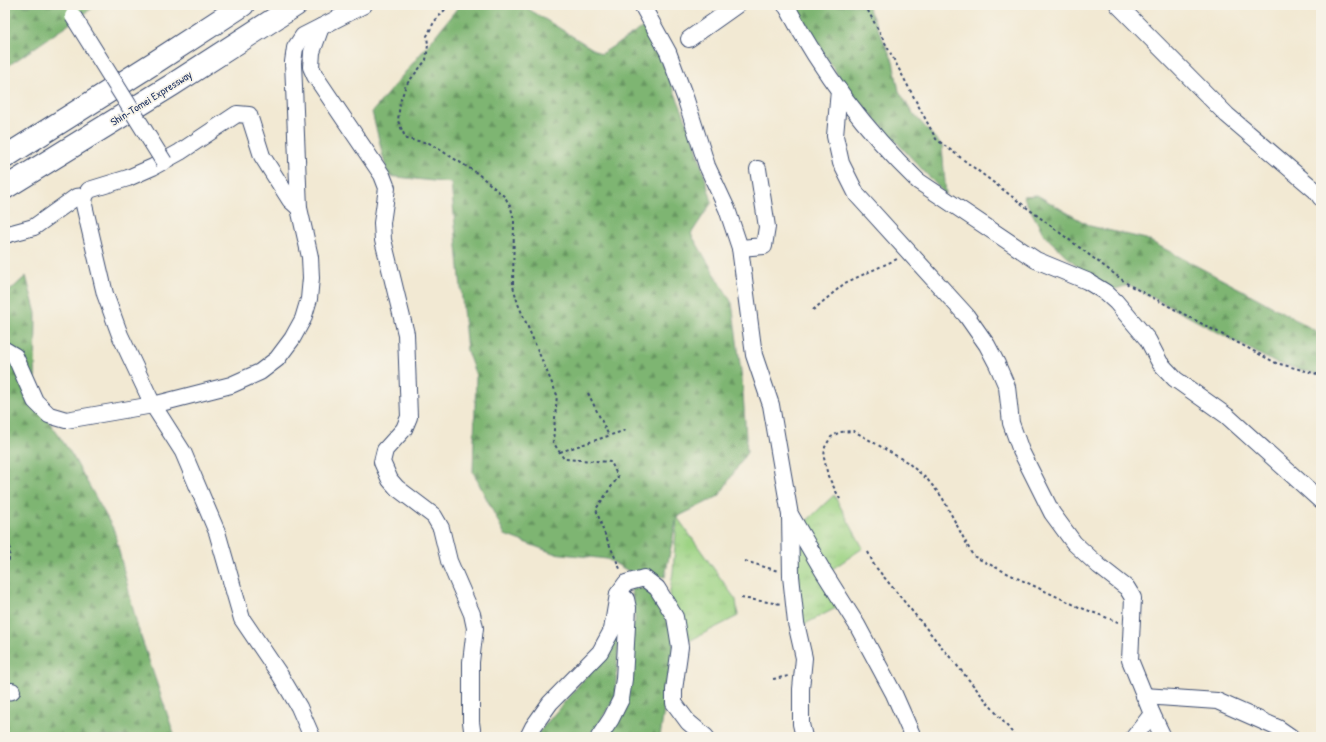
<svg xmlns="http://www.w3.org/2000/svg" width="1326" height="742" font-family="'Patrick Hand',sans-serif">
	<style>
		.grass { fill: url(#grass-tufts); stroke: #5c8171 }
		.forest { fill: url(#forest-firs); stroke: #4c7268 }
		.lines { fill: none; stroke-linecap: round; stroke-linejoin: round }
		.minor-casing { stroke: #3b4b70; stroke-width: 18 }
		.highway-casing { stroke: #3b4b70; stroke-width: 24 }
		.path { stroke: #3b4b70; stroke-width: 2; stroke-dasharray: 3 3; stroke-linecap: butt }
		.minor { stroke: #fff; stroke-width: 16 }
		.highway { stroke: #fff; stroke-width: 22 }
		.minor-bridge-casing { stroke: #3b4b70; stroke-width: 18; stroke-linecap: butt }
		.minor-bridge { stroke: #fff; stroke-width: 16 }
		.labels { text-anchor: middle; stroke-width: 3.5; stroke-linejoin: round; paint-order: stroke }
		.street-label { font-size: 11px; fill: #1b2f5e; stroke: #f7f3e8 }
	</style>
	<defs>
		<pattern id="grass-tufts" width="24" height="20" patternUnits="userSpaceOnUse"><rect width="24" height="20" fill="#9dd384"/><path d="M3 7l-1-3M5 7V3M7 7l1-3M15 17l-1-3M17 17v-4M19 17l1-3" fill="none" stroke="#87b574"/></pattern>
		<pattern id="forest-firs" width="22" height="20" patternUnits="userSpaceOnUse"><rect width="22" height="20" fill="#7eb572"/><path d="M5 1l3.5 6h-7zM16 11l3.5 6h-7z" fill="#669461"/></pattern>
	</defs>
	<rect width="100%" height="100%" fill="#f7f3e8"/>
	<filter id="ink" filterUnits="userSpaceOnUse"><feTurbulence type="fractalNoise" baseFrequency=".025" numOctaves="2"/><feDisplacementMap in="SourceGraphic" scale="8" xChannelSelector="R" yChannelSelector="G"/><feConvolveMatrix kernelMatrix="1 2 1 2 8 2 1 2 1" color-interpolation-filters="sRGB"/></filter>
	<filter id="wash" filterUnits="userSpaceOnUse"><feTurbulence type="fractalNoise" baseFrequency=".012" numOctaves="4" result="noise"/><feDisplacementMap in="SourceGraphic" scale="16" xChannelSelector="R" yChannelSelector="G"/><feGaussianBlur stdDeviation="0.9" result="paint"/><feColorMatrix in="noise" values="0 0 0 0 0 0 0 0 0 0 0 0 0 0 0 0 0 1.4 0 .05"/><feComposite in="paint" operator="in"/></filter>
	<g filter="url(#wash)">
		<rect width="100%" height="100%" fill="#f2e9d3"/>
		<g class="grass">
			<path d="M 834,495 L 863,548 L 825,574 L 838,607 L 801,626 L 796,531 Z"/>
			<path d="M 677,517 L 736,600 L 738,616 L 683,644 L 669,597 L 673,572 Z"/>
		</g>
		<g class="forest">
			<path d="M 5,5 L 97,5 L 5,68 Z"/>
			<path d="M 474,5 L 522,5 L 601,54 L 647,25 L 694,139 L 712,202 L 691,234 L 732,303 L 742,379 L 747,452 L 719,496 L 677,517 L 665,577 L 632,573 L 607,559 L 553,553 L 505,535 L 473,472 L 476,376 L 467,351 L 451,183 L 388,176 L 372,112 L 428,45 L 458,7 Z"/>
			<path d="M 793,5 L 867,5 L 893,61 L 899,91 L 911,111 L 942,146 L 946,195 L 846,88 Z"/>
			<path d="M 1037,195 L 1090,226 L 1146,239 L 1257,298 L 1321,334 L 1321,375 L 1276,363 L 1129,285 L 1105,292 L 1044,235 L 1023,196 Z"/>
			<path d="M 26,276 L 36,313 L 35,401 L 72,455 L 114,530 L 137,625 L 175,737 L 5,737 L 5,295 Z"/>
			<path d="M 631,588 L 646,589 L 658,603 L 675,636 L 660,737 L 604,737 L 635,620 Z"/>
			<path d="M 620,622 L 615,697 L 591,737 L 535,737 L 605,654 Z"/>
		</g>
	</g>
	<g filter="url(#ink)">
		<g class="lines">
			<g class="minor-casing">
				<g id="minor">
					<path d="M 642,5 L 668,52 L 686,100 L 707,166 L 727,209 L 740,248 L 754,355 L 771,405 L 790,515 L 791,576 L 796,623 L 804,658 L 801,689 L 801,724 L 804,737"/>
					<path d="M 785,5 L 787,7 C 821,71 866,131 918,181 L 1036,260 L 1087,281 L 1105,292 L 1116,302 L 1148,340 L 1160,363 L 1175,379 L 1227,416 L 1321,501"/>
					<path d="M 1118,5 L 1227,115 L 1316,191 L 1321,198"/>
					<path d="M 321,27 L 312,52 L 311,67 L 315,76 L 382,175 L 387,188 L 382,223 L 383,240 L 406,334 L 409,417 L 404,429 L 385,450 L 382,462 L 390,480 L 397,488 L 434,516 L 441,528 L 449,561 L 472,614 L 475,628 L 471,662 L 471,722 L 473,737"/>
					<path d="M 689,39 L 737,5"/>
					<path d="M 839,90 L 835,136 L 841,163 L 857,195 L 966,315 L 987,345 L 997,364 L 1007,387 L 1011,423 L 1021,451 L 1052,513 L 1074,543 L 1099,566 L 1127,588 L 1133,598 L 1130,660 L 1152,714 L 1163,737"/>
					<path d="M 299,208 L 290,200 L 262,156 L 249,115 L 237,114 L 180,152 L 153,167 L 128,178 L 89,190 L 85,196 L 84,205 L 105,294 L 120,335 L 153,405 L 183,452 L 217,532 L 242,619 L 280,675 L 299,707 L 312,737"/>
					<path d="M 5,235 L 34,227 L 76,197 L 85,196"/>
					<path d="M 740,248 L 764,246 L 767,227 L 758,169"/>
					<path d="M 5,350 L 15,356 L 35,401 L 49,415 L 66,420 L 153,405 L 231,385 L 260,372 L 277,359 L 292,339 L 303,319 L 309,299 L 311,278 L 310,257 L 299,208 L 293,62 L 295,48 L 303,36 L 364,5"/>
					<path d="M 791,516 L 823,571 L 857,625 L 894,694 L 913,737"/>
					<path d="M 5,692 L 12,691"/>
					<path d="M 1144,696 L 1217,701 L 1278,728 L 1291,737"/>
					<path d="M 528,737 L 533,727 L 550,703 L 600,652 L 612,630 L 618,594 L 626,583 L 644,578 L 657,588 L 675,617 L 680,647 L 674,690 L 674,703 L 688,722 L 706,737"/>
					<path d="M 599,737 L 611,719 L 621,699 L 624,679 L 628,608 L 626,599 L 618,594"/>
					<path d="M 1134,737 L 1152,714"/>
				</g>
			</g>
			<g class="highway-casing">
				<g id="highway">
					<path d="M 5,157 L 157,61 L 243,5"/>
					<path d="M 5,188 L 172,85 L 296,5"/>
				</g>
			</g>
			<g class="path">
				<path d="M 59,5 L 65,9"/>
				<path d="M 449,5 L 434,22 L 427,36 L 428,45 L 426,60 L 406,85 L 400,102 L 398,121 L 406,139 L 429,143 L 477,173 L 505,197 L 511,208 L 514,220 L 513,286 L 518,304 L 557,395 L 553,442 L 564,459 L 611,462 L 618,477 L 596,509 L 603,530 L 621,571"/>
				<path d="M 865,5 L 936,139 L 1129,285 L 1276,363 L 1321,375"/>
				<path d="M 813,310 L 845,283 L 897,259"/>
				<path d="M 588,393 L 609,436"/>
				<path d="M 560,452 L 626,430"/>
				<path d="M 840,499 L 828,476 L 824,458 L 825,447 L 831,437 L 840,432 L 854,431 L 907,462 L 927,479 L 942,497 L 973,556 L 1017,578 L 1079,607 L 1118,622"/>
				<path d="M 5,543 L 10,546 L 9,559 L 5,571"/>
				<path d="M 868,552 L 874,565 L 1016,737"/>
				<path d="M 745,561 L 778,571"/>
				<path d="M 741,598 L 781,604"/>
				<path d="M 773,679 L 789,676"/>
				<path d="M 5,733 L 18,737"/>
			</g>
			<use href="#minor" class="minor"/>
			<use href="#highway" class="highway"/>
			<g class="minor-bridge-casing">
				<path id="minor-bridge" d="M 73,16 L 164,162"/>
			</g>
			<use href="#minor-bridge" class="minor-bridge"/>
		</g>
	</g>
	<g class="labels">
		<g class="street-label">
			<text transform="translate(151 98) rotate(-32)" y="4">Shin-Tomei Expressway</text>
		</g>
	</g>
	<rect width="1326" height="742" fill="none" stroke="#f7f3e8" stroke-width="20"/>
</svg>
